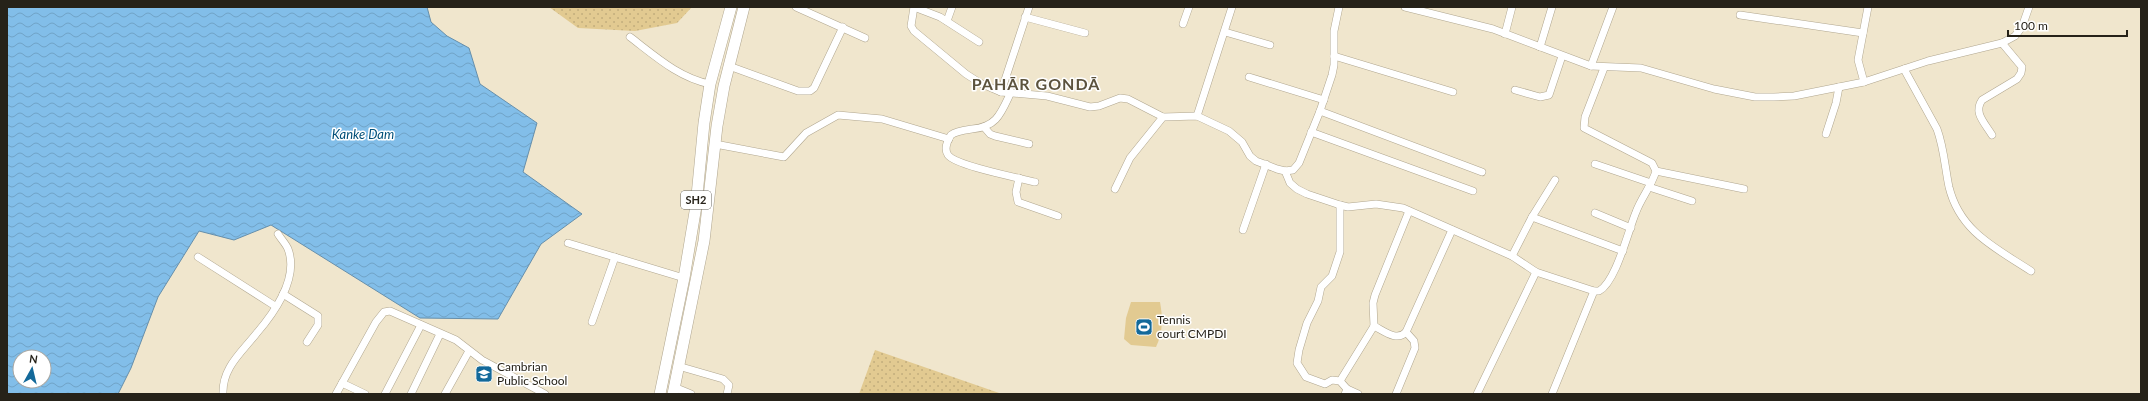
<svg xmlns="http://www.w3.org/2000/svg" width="2148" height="401" font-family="Lato,sans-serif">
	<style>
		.grass { fill: #e2ca91 }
		.park { fill: url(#park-dots) }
		.water { fill: url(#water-waves); stroke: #668fab; fill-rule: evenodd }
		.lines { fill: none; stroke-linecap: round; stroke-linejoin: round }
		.minor-casing { stroke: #b0a68f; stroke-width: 8 }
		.primary-casing { stroke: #b0a68f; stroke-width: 12 }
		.minor { stroke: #fff; stroke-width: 7 }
		.primary { stroke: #fff; stroke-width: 11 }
		.labels { text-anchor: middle; stroke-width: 3; stroke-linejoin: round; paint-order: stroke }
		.shield { fill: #fff; stroke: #67645e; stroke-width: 1 }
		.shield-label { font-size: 11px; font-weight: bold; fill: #262219 }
		.poi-label { font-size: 12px; fill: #262219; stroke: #fff; text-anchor: start }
		.water-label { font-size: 13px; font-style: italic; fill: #014f78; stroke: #fff }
		.district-label { font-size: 16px; font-weight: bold; letter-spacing: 1px; fill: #5c533e; stroke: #fff }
	</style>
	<defs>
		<pattern id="park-dots" width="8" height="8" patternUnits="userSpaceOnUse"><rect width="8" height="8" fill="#e2ca91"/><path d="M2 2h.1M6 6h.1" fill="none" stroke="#c2ad7c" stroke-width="1.8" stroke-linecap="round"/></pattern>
		<pattern id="water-waves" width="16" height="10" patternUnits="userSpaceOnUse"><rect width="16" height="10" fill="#82bee9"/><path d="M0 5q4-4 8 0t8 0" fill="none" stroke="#70a3c7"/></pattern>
	</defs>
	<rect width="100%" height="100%" fill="#f0e6cd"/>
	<path class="grass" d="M 1131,302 L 1160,302 C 1163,318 1163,332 1156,347 L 1131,345 L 1124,339 L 1126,318 Z"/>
	<g class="park">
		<path d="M 549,7 L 692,7 L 677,23 L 635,31 L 578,28 Z"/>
		<path d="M 875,350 L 1002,394 L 859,394 Z"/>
	</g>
	<path class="water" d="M 7,7 L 427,7 L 431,22 L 447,36 L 469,48 L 480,84 L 537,123 L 523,172 L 582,214 L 541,244 L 498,319 L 420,318 L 271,225 L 234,240 L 199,231 L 158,297 L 131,368 L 118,394 L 7,394 ZM 20,357 L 44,357 L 44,381 L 20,381 Z"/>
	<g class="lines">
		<g class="minor-casing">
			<g id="minor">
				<path d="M 796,7 L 865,38"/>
				<path d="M 914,7 L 911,26 L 914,31 L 966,74 L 980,83 L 1001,92 L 1047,96 L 1090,107 L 1099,106 L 1120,98 L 1128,99 L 1163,117"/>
				<path d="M 914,7 L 940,17 L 979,42"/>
				<path d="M 1405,7 L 1493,29 L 1591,66 L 1641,68 L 1714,89 L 1755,97 L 1774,97 L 1794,96 L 1864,82 L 1928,61 L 2002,43 L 2015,36 L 2022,27 L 2029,7"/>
				<path d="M 1740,15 L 1863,33"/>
				<path d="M 1025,17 L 1085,33"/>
				<path d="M 947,21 L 952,7"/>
				<path d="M 1183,24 L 1189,7"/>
				<path d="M 1225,32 L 1270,45"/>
				<path d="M 1505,34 L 1512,7"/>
				<path d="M 630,37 C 655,56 679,78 710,84"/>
				<path d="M 1540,47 L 1552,7"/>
				<path d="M 1334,56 L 1453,92"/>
				<path d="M 729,66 L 798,91 L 810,91 L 814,88 L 843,27"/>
				<path d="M 1591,66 L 1613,7"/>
				<path d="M 1904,69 L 1937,129 C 1944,148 1945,168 1949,187 C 1960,232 1996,248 2031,271"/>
				<path d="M 1249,77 L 1324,100"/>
				<path d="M 1864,82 L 1858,60 L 1868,7"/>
				<path d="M 1515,90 L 1540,97 L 1549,95 L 1562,56"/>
				<path d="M 1001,92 L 1029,7"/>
				<path d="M 1011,92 C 1001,113 997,127 972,129 C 965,130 956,131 951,135 C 947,140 944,150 948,155 C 956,166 1020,178 1035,182"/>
				<path d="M 1320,111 L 1482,172"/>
				<path d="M 1197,116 L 1232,7"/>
				<path d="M 984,127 L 990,134 L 995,136 L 1029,144"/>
				<path d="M 1311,132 L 1473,191"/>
				<path d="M 1826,134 L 1836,103 L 1839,87"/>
				<path d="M 1992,135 C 1985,123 1973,113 1982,100 L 2017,79 L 2021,73 L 2022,67 L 2002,43"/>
				<path d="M 715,144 L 784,157 L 806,133 L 838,115 L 882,119 L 949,139"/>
				<path d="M 1595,164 L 1651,183"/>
				<path d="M 1285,171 L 1290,183 L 1297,189 L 1307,194 L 1340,205 L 1348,207 L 1376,204 L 1403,208 L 1512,256 L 1536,272 L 1594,291 L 1599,291 C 1616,282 1628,231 1636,212 C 1641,198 1652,185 1656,171 L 1652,163 L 1584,128 L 1585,117 L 1604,68"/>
				<path d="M 1656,171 L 1744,189"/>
				<path d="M 1019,178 L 1016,192 L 1018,202 L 1058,216"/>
				<path d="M 1649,187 L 1692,201"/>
				<path d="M 1115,189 L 1130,158 L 1163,117 L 1197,116 L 1229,131 L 1242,142 L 1250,156 L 1256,161 L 1277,169 L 1285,171 L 1293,170 L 1299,163 L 1320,111 L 1332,75 L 1334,65 L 1334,31 L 1339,7"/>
				<path d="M 1340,205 L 1340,252 L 1332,276 L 1321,287 L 1318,301 L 1307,323 L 1299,350 L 1297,363 L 1306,377 L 1325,384 L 1332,380 L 1340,381 L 1347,389 L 1345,394"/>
				<path d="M 1595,213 L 1631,228"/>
				<path d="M 1532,217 L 1623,251"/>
				<path d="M 1243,230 L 1266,164"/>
				<path d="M 568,243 L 684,278"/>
				<path d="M 1512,256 L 1532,217 L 1555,180"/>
				<path d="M 198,257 L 275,306"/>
				<path d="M 283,294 L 318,316 L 318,325 L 307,342"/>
				<path d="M 592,322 L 615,257"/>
				<path d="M 1374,326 C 1384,331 1397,342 1406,332 L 1452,230"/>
				<path d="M 678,366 L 723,379 L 729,385 L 727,394"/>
				<path d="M 1340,381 L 1374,326 L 1373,303 L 1375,295 L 1409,211"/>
				<path d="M 342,383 L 365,394"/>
				<path d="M 674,387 L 691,394"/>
				<path d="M 1347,389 L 1358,394"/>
				<path d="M 223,394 C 222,368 241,353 256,334 C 274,313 299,278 288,249 C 286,244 281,239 278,234"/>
				<path d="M 336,394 L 376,322 L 384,312 L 390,311 L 456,340 L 482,360 L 545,394"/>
				<path d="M 385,394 L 421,325"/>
				<path d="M 411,394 L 440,334"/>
				<path d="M 445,394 L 469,351"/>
				<path d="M 1396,394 L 1415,348 L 1414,341 L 1406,332"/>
				<path d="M 1477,394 L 1536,272"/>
				<path d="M 1552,394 L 1594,291"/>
			</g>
		</g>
		<g class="primary-casing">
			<g id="primary">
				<path d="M 660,394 L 684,278 L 696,206 L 704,123 L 710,84 L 731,7"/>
				<path d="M 673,394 L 704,241 L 717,126 L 724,86 L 744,7"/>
			</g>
		</g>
		<use href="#minor" class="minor"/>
		<use href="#primary" class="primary"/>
	</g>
	<defs>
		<g id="stadium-square" transform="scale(0.9)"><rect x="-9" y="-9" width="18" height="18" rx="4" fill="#13699a" stroke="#fff"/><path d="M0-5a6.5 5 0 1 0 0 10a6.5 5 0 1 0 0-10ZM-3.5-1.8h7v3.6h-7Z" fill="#fff"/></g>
		<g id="school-square" transform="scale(0.9)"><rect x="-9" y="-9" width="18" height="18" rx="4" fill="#13699a" stroke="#fff"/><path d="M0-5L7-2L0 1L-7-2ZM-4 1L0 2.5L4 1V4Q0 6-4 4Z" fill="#fff"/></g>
	</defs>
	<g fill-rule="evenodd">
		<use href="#stadium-square" x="1144" y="327"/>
		<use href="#school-square" x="484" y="374"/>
	</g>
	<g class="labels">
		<rect class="shield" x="681" y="191" width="30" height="18" rx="3"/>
		<g class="shield-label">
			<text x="696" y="204">SH2</text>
		</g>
		<g class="poi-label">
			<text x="1157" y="324">Tennis<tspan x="1157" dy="14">court CMPDI</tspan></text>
			<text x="497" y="371">Cambrian<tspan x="497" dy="14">Public School</tspan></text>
		</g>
		<g class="water-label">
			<text x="363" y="139">Kanke Dam</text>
		</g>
		<g class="district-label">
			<text x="1036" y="90">PAHĀR GONDĀ</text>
		</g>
	</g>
	<rect width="2148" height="401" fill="none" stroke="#262219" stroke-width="16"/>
	<g transform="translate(32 369) rotate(8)"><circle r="19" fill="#ffffff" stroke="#a8a7a3"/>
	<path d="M0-3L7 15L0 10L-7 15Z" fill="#13699a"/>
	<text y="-6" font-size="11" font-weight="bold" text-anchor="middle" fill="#262219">N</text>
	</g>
	<path d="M2008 30v6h119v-6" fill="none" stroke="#262219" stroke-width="2"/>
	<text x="2014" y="30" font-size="12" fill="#262219" stroke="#ffffff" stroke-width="3" paint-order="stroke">100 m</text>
</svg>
